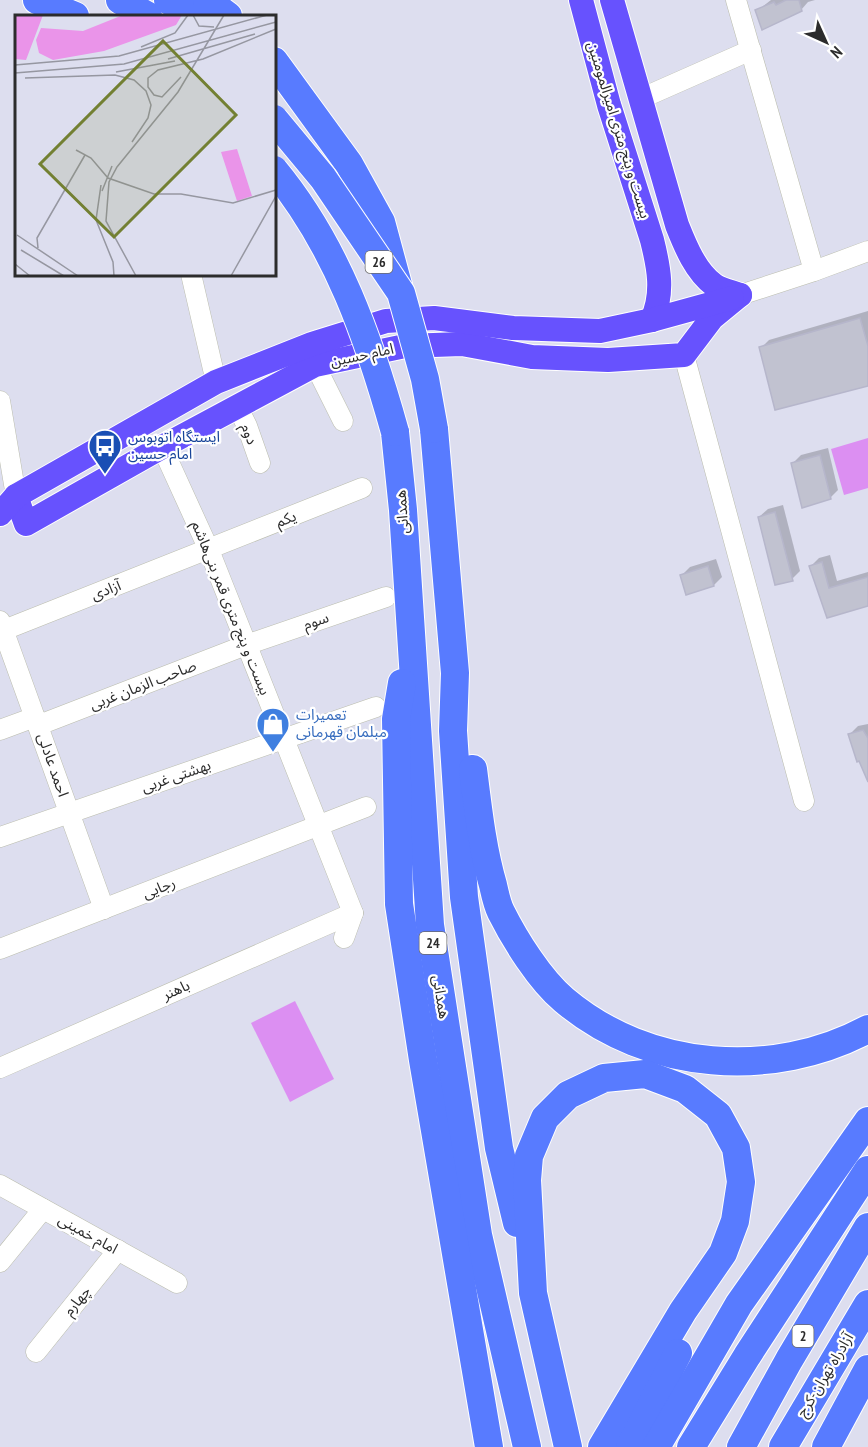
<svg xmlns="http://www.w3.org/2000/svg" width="868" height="1447" font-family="'PT Sans Narrow','Noto Sans Arabic',sans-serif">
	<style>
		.pitch { fill: #dc8ff2 }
		.shadow { fill: #0003 }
		.building { fill: #c1c2d0; stroke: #b6b6cb; stroke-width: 1.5 }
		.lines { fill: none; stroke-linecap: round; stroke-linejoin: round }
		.minor-casing { stroke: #bbbdad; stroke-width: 21 }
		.major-casing { stroke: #fff; stroke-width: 26 }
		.highway-casing { stroke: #fff; stroke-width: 30 }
		.minor { stroke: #fff; stroke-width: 20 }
		.major { stroke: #6752fe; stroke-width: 24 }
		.highway { stroke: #587bff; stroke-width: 28 }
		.highway-bridge-casing { stroke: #fff; stroke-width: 30; stroke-linecap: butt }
		.highway-bridge { stroke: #587bff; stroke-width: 28 }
		.labels { text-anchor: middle; stroke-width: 4.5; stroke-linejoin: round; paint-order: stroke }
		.shield { fill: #fff; stroke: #6b6b6b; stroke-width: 1.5 }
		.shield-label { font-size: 14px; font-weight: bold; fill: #2c2c2c }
		.street-label { font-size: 15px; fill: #2c2c2c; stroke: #fff }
		.transit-label { font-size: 15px; fill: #164399; stroke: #fff; text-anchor: start }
		.shop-label { font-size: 15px; fill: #366cbe; stroke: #fff; text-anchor: start }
		.inset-road { fill: none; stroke: #9697a1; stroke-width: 1.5 }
		.view { fill: #738032; fill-opacity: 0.15; stroke: #738032; stroke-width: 3 }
		.inset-edge { fill: none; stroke: #2c2c2c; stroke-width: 3 }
	</style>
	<rect width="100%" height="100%" fill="#dddeef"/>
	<g class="pitch">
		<path d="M 868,438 L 868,488 L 844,495 L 831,449 Z"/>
		<path d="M 295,1001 L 334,1079 L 290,1102 L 251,1023 Z"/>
	</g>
	<g class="shadow">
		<path d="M 771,0 L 815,0 L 808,2 L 801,10 L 757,11 Z"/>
		<path d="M 868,311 L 868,384 L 761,348 L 769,340 Z"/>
		<path d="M 828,448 L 838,490 L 830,498 L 793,463 L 801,455 Z"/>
		<path d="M 783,505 L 800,571 L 792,579 L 759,517 L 768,509 Z"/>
		<path d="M 830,555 L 837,581 L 868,572 L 868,604 L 828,616 L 811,566 L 819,558 Z"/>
		<path d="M 716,559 L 722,577 L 714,585 L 682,575 L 690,567 Z"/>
		<path d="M 868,724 L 868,778 L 850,734 L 858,726 Z"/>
	</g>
	<g class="building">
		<path d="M 786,0 L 799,0 L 802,11 L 762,30 L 755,10 L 774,2 L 776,5 Z"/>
		<path d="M 860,318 L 868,346 L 868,386 L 775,410 L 759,347 Z"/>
		<path d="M 820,455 L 831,499 L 802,508 L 791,463 Z"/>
		<path d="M 775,512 L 793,581 L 775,585 L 758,517 Z"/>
		<path d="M 822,562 L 829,588 L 868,577 L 868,606 L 827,618 L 809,566 Z"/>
		<path d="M 708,566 L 714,586 L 686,595 L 680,575 Z"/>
		<path d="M 863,730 L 868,738 L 868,782 L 859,761 L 857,762 L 848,734 Z"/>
	</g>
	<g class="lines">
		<g class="minor-casing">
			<g id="minor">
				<path d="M 736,0 L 814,271"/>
				<path d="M 640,99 L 751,50"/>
				<path d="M 191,274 L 216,382"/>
				<path d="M 740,295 L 814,271 L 868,251"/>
				<path d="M 684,355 L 804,801"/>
				<path d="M 315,365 L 343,421"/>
				<path d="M 0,401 L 16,496"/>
				<path d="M 237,406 L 247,426 L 260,463"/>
				<path d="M 162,447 L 209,550 L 353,913 L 344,938"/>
				<path d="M 0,621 L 104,909"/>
				<path d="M 4,630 L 362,488"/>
				<path d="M 39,725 L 246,645 L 386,597"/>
				<path d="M 0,730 L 35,717"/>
				<path d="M 0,837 L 376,707"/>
				<path d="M 0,949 L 366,807"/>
				<path d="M 0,1068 L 353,913"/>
				<path d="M 0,1185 L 177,1283"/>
				<path d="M 0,1262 L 43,1209"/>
				<path d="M 36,1352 L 118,1250"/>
			</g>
		</g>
		<g class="major-casing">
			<g id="major">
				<path d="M 581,0 L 609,105 L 652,240 C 659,268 664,293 652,320"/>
				<path d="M 612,0 L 677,225 C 685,245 695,271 714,285 C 721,290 732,292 740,295"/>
				<path d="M 16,496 L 26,524 L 162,447 L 315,365 L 405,346 L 462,344 L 532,357 L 608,360 L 684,355 L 712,318 L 740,295"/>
				<path d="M 0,514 L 16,496 L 216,382 L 312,344 L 386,321 L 434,318 L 513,328 L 600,331 L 652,320 L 732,298"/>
			</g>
		</g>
		<g class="highway-casing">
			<g id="highway">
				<path d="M 37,0 L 75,16"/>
				<path d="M 120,0 L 148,16"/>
				<path d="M 168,0 L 194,16"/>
				<path d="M 207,0 L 228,16"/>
				<path d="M 274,61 L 349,164 L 381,222 L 398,285"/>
				<path d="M 434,429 L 455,673 L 453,731 L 464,897 L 499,1148 L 517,1223"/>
				<path d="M 395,432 L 403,510 L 430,925 L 478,1235 L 527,1447"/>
				<path d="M 402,683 L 396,719 L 399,904 L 423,1060 L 489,1447"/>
				<path d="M 473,769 C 478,808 482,847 493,885 C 495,894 497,904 501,912 C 515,940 540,980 564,1000 C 648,1071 773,1080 868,1029"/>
				<path d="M 568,1447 L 533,1293 L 527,1180 L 529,1156 L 545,1118 L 568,1095 L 604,1078 L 645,1074 L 685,1089 L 718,1115 L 736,1148 L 741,1182 L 735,1221 L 723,1253 L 683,1311 L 602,1447"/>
				<path d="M 630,1447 L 678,1353"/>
				<path d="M 656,1447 L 739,1304 L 868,1121"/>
				<path d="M 691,1447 L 747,1356 L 868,1170"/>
				<path d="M 741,1447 L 789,1360 L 868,1227"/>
				<path d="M 783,1447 L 868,1304"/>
				<path d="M 826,1447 L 868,1369"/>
			</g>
		</g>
		<use href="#minor" class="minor"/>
		<use href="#major" class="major"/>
		<use href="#highway" class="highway"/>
		<g class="highway-bridge-casing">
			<g id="highway-bridge">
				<path d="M 274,119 L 323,178 L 401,293 L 425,379 L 434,429"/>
				<path d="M 274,170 C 337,246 369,339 395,432"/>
			</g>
		</g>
		<use href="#highway-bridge" class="highway-bridge"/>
	</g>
	<defs>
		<g id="bus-pin" transform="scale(1.725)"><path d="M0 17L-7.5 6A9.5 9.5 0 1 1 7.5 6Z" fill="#1a4fb4" stroke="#fff"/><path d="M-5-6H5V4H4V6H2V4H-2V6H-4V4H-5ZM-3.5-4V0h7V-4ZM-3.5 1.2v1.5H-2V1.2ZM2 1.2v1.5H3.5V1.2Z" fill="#fff"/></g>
		<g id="shop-pin" transform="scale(1.725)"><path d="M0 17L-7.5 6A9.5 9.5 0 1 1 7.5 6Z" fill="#3f7fe0" stroke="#fff"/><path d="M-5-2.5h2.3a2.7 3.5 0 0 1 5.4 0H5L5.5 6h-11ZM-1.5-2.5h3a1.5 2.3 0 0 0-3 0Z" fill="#fff"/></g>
	</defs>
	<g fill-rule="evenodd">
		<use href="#bus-pin" x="105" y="446"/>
		<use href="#shop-pin" x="273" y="724"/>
	</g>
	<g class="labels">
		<g class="shield">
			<rect x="365.5" y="251" width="27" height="22" rx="4.5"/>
			<rect x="419.5" y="932" width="27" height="22" rx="4.5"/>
			<rect x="792.5" y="1325" width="21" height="22" rx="4.5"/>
		</g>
		<g class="shield-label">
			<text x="379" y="267">26</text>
			<text x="433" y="948">24</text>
			<text x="803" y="1341">2</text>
		</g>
		<g class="street-label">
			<text transform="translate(619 130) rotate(73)" y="5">بیست و پنج متری امیرالمومنین</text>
			<text transform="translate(362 355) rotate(-12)" y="5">امام حسین</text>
			<text transform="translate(249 434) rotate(68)" y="5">دوم</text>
			<text transform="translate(402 512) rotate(-94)" y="5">همدانی</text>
			<text transform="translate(286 519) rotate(-22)" y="5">یکم</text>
			<text transform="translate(106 590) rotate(-21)" y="5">آزادی</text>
			<text transform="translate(231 608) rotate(68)" y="5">بیست و پنج متری قمر بنی‌هاشم</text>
			<text transform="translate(316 621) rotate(-19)" y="5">سوم</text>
			<text transform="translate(143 685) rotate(-21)" y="5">صاحب الزمان غربی</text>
			<text transform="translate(53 765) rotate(71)" y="5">احمد عادلی</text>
			<text transform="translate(176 776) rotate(-19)" y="5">بهشتی غربی</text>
			<text transform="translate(159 888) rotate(-21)" y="5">رجایی</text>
			<text transform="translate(176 990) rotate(-24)" y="5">باهنر</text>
			<text transform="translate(441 997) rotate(81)" y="5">همدانی</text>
			<text transform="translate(88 1234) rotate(29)" y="5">امام خمینی</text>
			<text transform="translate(77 1301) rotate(-51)" y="5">چهارم</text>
			<text transform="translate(825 1375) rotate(-59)" y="5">آزادراه تهران-کرج</text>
		</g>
		<g class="transit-label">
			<text x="128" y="442">ایستگاه اتوبوس<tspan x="128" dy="17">امام حسین</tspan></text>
		</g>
		<g class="shop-label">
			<text x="296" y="720">تعمیرات<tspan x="296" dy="17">مبلمان قهرمانی</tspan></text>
		</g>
	</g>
	<g transform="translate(15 15)">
		<rect width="261" height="261" fill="#dddeef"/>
		<path d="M 0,0 L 28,0 L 11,45 L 0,44 ZM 108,0 L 167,0 L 161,10 L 89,36 L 38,45 L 24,38 L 21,25 L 26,13 L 68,16 ZM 222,134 L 237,181 L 222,186 L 206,137 Z" fill="#ea94e9"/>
		<path class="inset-road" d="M 178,0 L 184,11 L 199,12M 126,32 L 160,18 L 173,0M 153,44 L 240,19M 0,50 L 104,41 L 252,0M 101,57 L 160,46M 0,58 L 109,49 L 261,7M 166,62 L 147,82 L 139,80 L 133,72 L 133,63 L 143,55 L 188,44 L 261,14M 10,63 L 100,60 L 119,65 L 131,76 L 136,90 L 133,103 L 117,127M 61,135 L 76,143 L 93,163 L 139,179 L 166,179 L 218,188 L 261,175M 86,170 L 81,205 L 98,247 L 99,261M 87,176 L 97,151M 2,220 L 63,261M 23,233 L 22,223 L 70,140M 6,235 L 49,261M 0,249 L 15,261M 121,261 L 91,206 L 94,167 L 102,152 L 163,77 L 209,0M 216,261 L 261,181"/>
		<path class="view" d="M 148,26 L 221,100 L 99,222 L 25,149 Z"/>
		<rect width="261" height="261" class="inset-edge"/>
	</g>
	<g transform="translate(826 42) rotate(135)" stroke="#ffffff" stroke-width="4.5" paint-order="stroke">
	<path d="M0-4.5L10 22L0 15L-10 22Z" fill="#2c2c2c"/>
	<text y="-9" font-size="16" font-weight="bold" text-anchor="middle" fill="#2c2c2c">N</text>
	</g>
</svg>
